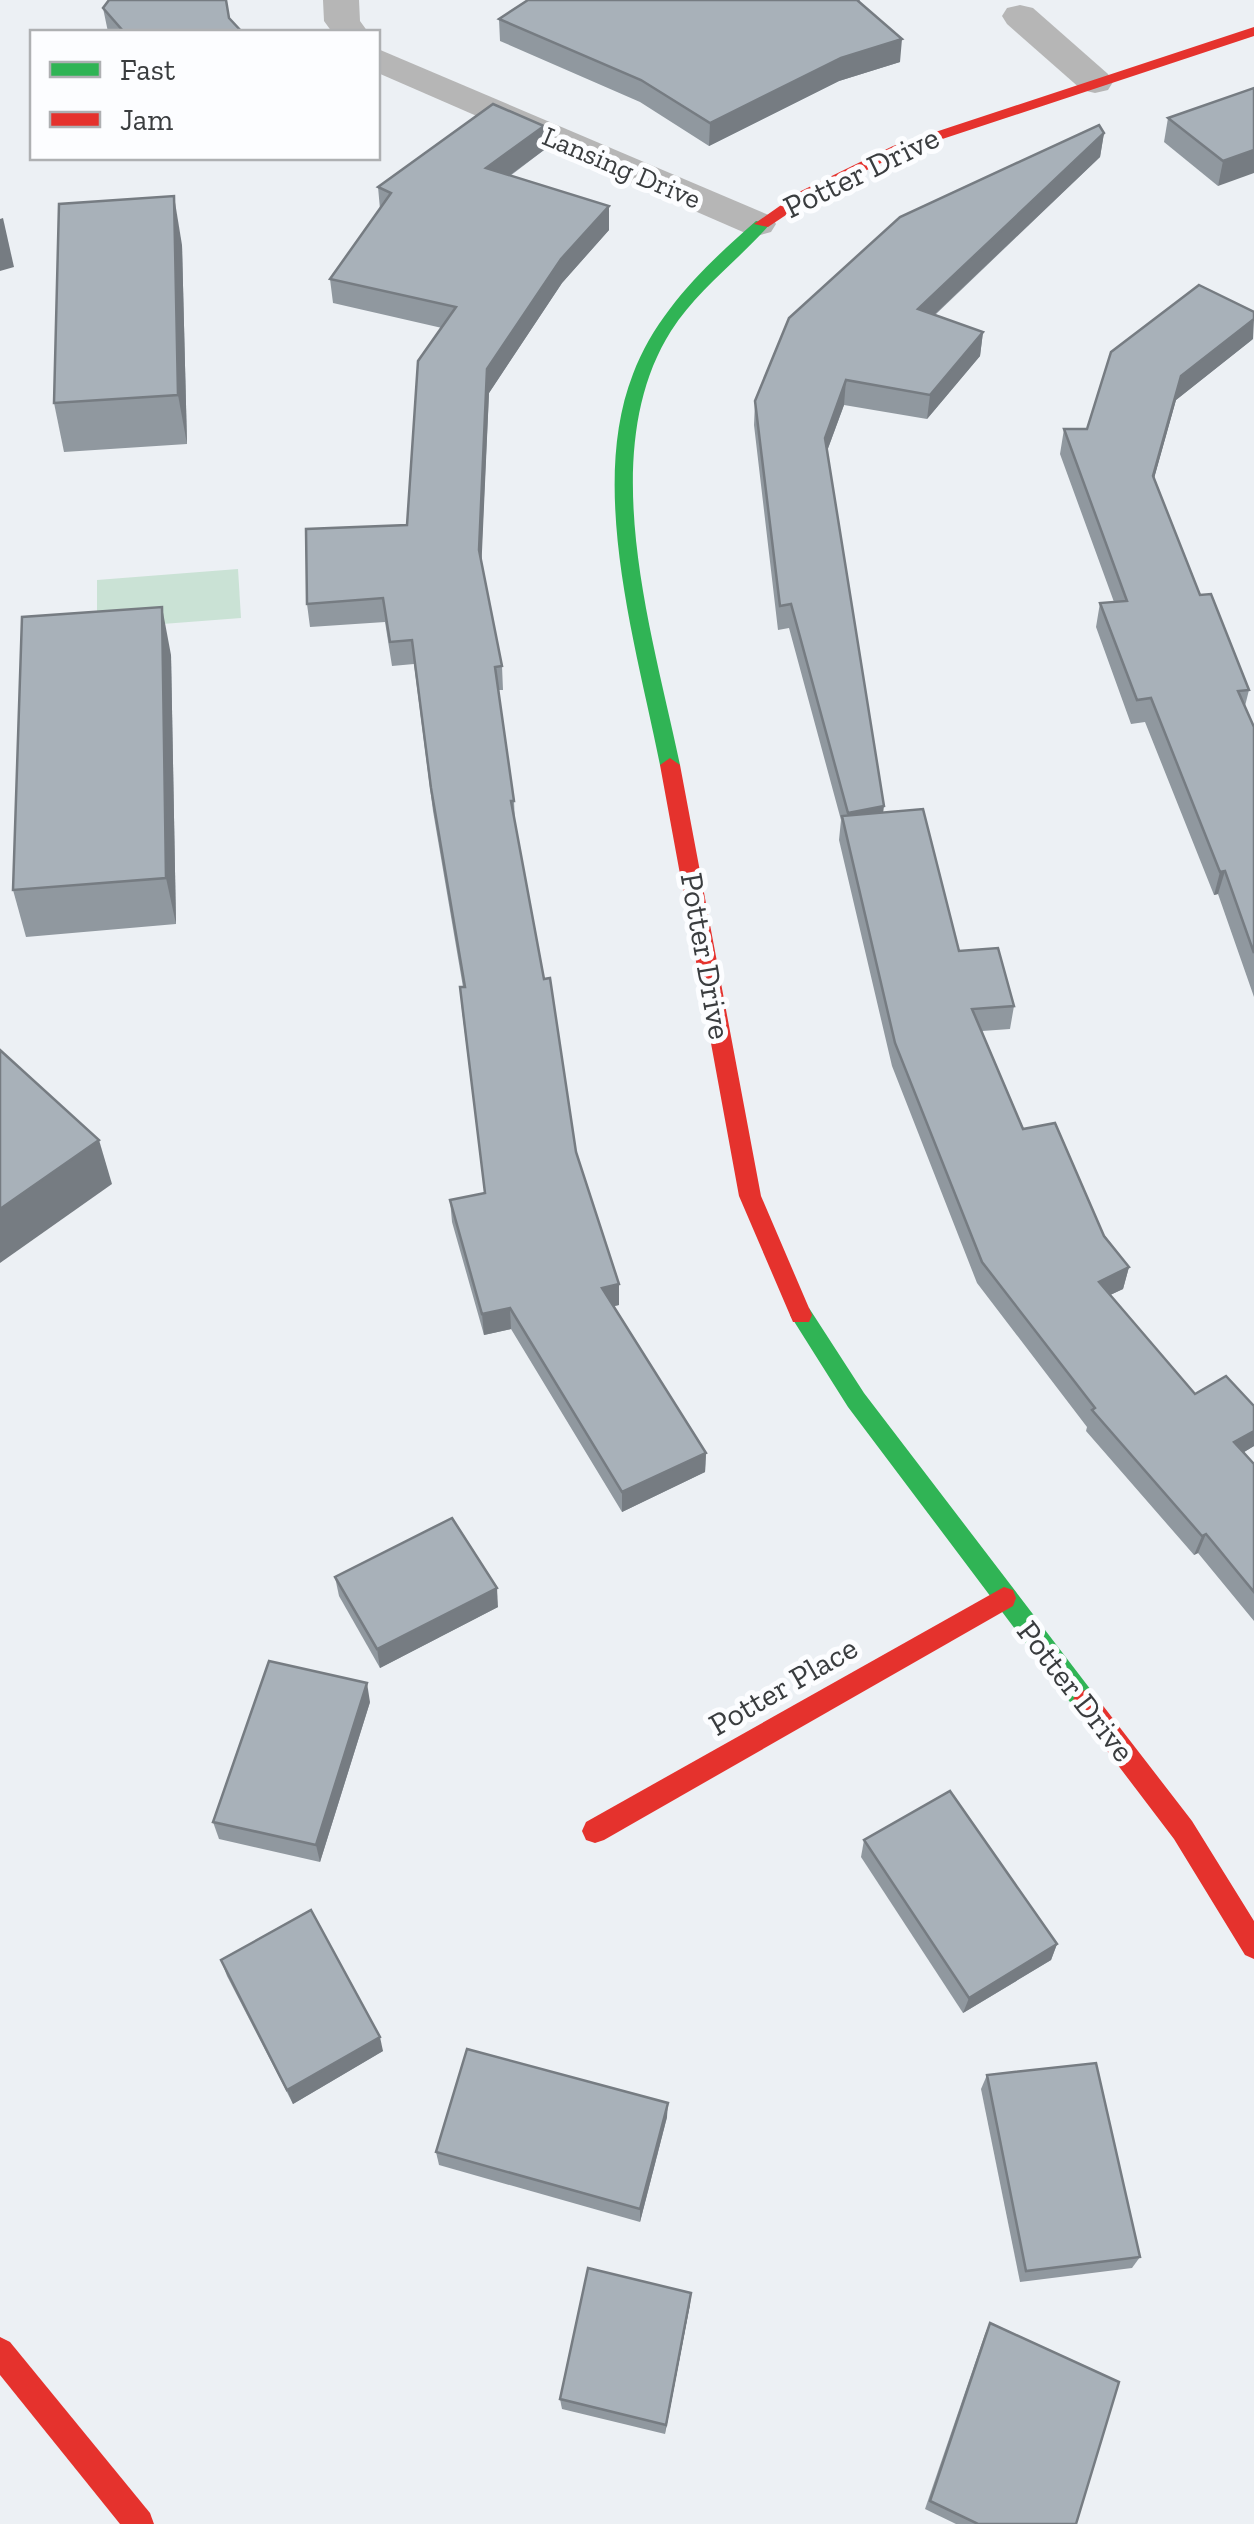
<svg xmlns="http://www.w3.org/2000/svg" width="1254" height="2524" font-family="'Zilla Slab',serif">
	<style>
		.green { fill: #cae2d5 }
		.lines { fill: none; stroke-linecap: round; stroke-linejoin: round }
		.street { fill: #b6b6b6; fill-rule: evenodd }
		.fast { fill: #30b455; fill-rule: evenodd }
		.jam { fill: #e5322d; fill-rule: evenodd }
		.wall { fill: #90989f }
		.shaded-wall { fill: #767c82 }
		.building { fill: #a8b1b9; stroke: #767c82; stroke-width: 2.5 }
		.labels { text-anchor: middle; stroke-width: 10; stroke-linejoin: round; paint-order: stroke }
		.far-street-label { font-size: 28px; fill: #3a3d3f; stroke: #fcfdff }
		.street-label { font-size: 32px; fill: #3a3d3f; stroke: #fcfdff }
	</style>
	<rect width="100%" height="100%" fill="#ecf0f4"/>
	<path class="green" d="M 238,569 L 241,618 L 97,629 L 97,580 Z"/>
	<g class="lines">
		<g class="street">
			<path d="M 323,0 L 359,0 L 360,21 L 368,32 L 332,32 L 324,21 Z"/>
			<path d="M 1020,5 L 1033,8 L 1108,74 L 1113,82 L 1108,90 L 1095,93 L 1082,90 L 1007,24 L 1002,16 L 1007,8 Z"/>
			<path d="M 378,49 L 771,216 L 776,224 L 771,232 L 757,236 L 743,232 L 378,73 Z"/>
		</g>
		<g class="fast">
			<path d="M 756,221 L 770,224 C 738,261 698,289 671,331 C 594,453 653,634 680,765 L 670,772 L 660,765 C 637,648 588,489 633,374 C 657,311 707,264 756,221 Z"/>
			<path d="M 801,1306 L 809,1308 L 864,1393 L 1094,1694 L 1098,1702 L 1094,1710 L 1085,1714 L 1076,1710 L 848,1407 L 790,1315 L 793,1308 Z"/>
		</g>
		<g class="jam">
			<path d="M 1254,27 L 1254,36 L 903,152 L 813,197 L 768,227 L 754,224 L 801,191 L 893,146 Z"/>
			<path d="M 670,758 L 680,765 L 761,1196 L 812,1315 L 809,1322 L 793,1322 L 739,1196 L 660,765 Z"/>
			<path d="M 1004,1587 L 1013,1590 L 1016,1598 L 1013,1606 L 604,1840 L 595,1843 L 586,1840 L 582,1831 L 586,1822 Z"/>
			<path d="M 1085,1690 L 1094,1694 L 1192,1821 L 1254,1921 L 1254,1959 L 1245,1955 L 1174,1839 L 1076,1710 L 1072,1702 L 1076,1694 Z"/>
			<path d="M 0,2337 L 10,2342 L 150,2513 L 154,2524 L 120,2524 L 0,2375 Z"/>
		</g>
	</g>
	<g class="wall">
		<path d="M 528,0 L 860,0 L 859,2 L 900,62 L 839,81 L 709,146 L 640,102 L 500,41 L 499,19 Z"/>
		<path d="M 103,8 L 229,18 L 242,32 L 108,32 Z"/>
		<path d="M 1254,88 L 1218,186 L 1164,142 L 1168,118 Z"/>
		<path d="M 544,126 L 544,150 L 510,176 L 609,230 L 562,283 L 489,393 L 481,561 L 502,666 L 503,690 L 498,690 L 514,801 L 515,824 L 576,1152 L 619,1284 L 619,1305 L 613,1306 L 706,1453 L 705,1472 L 622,1512 L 511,1329 L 484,1335 L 452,1222 L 450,1200 L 485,1193 L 462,1010 L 460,987 L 463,987 L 433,811 L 414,664 L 392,666 L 385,622 L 310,627 L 307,604 L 407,525 L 442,328 L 333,303 L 330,279 L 380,209 L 378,187 Z"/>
		<path d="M 1104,133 L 1100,157 L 935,315 L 983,332 L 980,356 L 927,419 L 844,405 L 827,451 L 883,812 L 959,951 L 1014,1006 L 1010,1029 L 982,1031 L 1023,1129 L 1129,1267 L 1123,1289 L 1110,1295 L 1195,1394 L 1254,1406 L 1254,1446 L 1244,1452 L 1254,1464 L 1254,1621 L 1198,1553 L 1194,1555 L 1086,1431 L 1087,1427 L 977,1283 L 892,1066 L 839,840 L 841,820 L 789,628 L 778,630 L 754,425 L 755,401 Z"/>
		<path d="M 182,245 L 187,444 L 64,452 L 54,403 Z"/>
		<path d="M 1253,339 L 1176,400 L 1154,478 L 1200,595 L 1249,690 L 1245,706 L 1254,727 L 1254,997 L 1218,894 L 1214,895 L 1145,722 L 1131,724 L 1096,627 L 1100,603 L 1114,602 L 1060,454 L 1064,429 L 1087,429 Z"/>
		<path d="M 171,655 L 176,924 L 26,937 L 13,890 Z"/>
		<path d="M 335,1577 L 498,1607 L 380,1668 L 339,1596 Z"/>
		<path d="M 370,1702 L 320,1862 L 219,1839 L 213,1822 Z"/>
		<path d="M 864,1840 L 1057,1944 L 1051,1960 L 963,2013 L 861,1857 Z"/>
		<path d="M 221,1960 L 383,2051 L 293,2104 L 227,1976 Z"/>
		<path d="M 987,2075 L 1140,2257 L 1132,2268 L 1020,2282 L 981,2089 Z"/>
		<path d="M 667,2117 L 640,2222 L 439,2165 L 436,2152 Z"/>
		<path d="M 690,2304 L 665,2434 L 562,2409 L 560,2399 Z"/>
		<path d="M 990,2323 L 1076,2524 L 956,2524 L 925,2509 L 985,2334 Z"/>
	</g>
	<g class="shaded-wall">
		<path d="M 902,39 L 900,62 L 839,81 L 709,146 L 710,123 L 841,58 Z"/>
		<path d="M 544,126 L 544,150 L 487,192 L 486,168 Z"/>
		<path d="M 1104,133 L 1100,157 L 915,333 L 918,309 Z"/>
		<path d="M 1254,150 L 1254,173 L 1218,186 L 1223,161 Z"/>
		<path d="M 174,196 L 182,245 L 187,444 L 178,395 Z"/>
		<path d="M 609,206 L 609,230 L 562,283 L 489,393 L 481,574 L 479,550 L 487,369 L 561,259 Z"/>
		<path d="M 3,218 L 14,267 L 0,271 L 0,219 Z"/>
		<path d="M 1254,319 L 1253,339 L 1176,400 L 1148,500 L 1153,476 L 1181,376 Z"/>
		<path d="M 983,332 L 980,356 L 927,419 L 930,395 Z"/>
		<path d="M 846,380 L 844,405 L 823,462 L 825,438 Z"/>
		<path d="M 162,607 L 171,655 L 176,924 L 166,878 Z"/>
		<path d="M 884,806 L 881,830 L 846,837 L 848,813 Z"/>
		<path d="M 1225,871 L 1218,894 L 1214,895 L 1220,872 Z"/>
		<path d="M 99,1140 L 112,1184 L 0,1263 L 0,1209 Z"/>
		<path d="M 1129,1267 L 1123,1289 L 1093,1303 L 1099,1282 Z"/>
		<path d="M 619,1284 L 619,1305 L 602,1309 L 602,1288 Z"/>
		<path d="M 510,1308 L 511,1329 L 484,1335 L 482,1314 Z"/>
		<path d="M 1254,1431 L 1254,1446 L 1226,1463 L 1234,1442 Z"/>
		<path d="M 706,1453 L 705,1472 L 622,1512 L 622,1492 Z"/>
		<path d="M 1206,1534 L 1198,1553 L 1194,1555 L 1202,1536 Z"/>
		<path d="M 497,1588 L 498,1607 L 380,1668 L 377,1649 Z"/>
		<path d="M 367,1683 L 370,1702 L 320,1862 L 316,1845 Z"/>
		<path d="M 1057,1944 L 1051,1960 L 963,2013 L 969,1998 Z"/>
		<path d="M 380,2037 L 383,2051 L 293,2104 L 287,2090 Z"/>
		<path d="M 668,2103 L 667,2117 L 640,2222 L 640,2209 Z"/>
		<path d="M 691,2293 L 690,2304 L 665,2434 L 666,2425 Z"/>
	</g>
	<g class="building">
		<path d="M 109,0 L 226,0 L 229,18 L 242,32 L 124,32 L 103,8 Z"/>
		<path d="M 528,0 L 857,0 L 902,39 L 841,58 L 710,123 L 641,80 L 499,19 Z"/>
		<path d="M 1254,88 L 1254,150 L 1223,161 L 1168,118 Z"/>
		<path d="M 493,104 L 544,126 L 486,168 L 609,206 L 561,259 L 487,369 L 479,550 L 502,666 L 495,667 L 514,801 L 511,801 L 544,979 L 550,978 L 576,1152 L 619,1284 L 602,1288 L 706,1453 L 622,1492 L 510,1308 L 482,1314 L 450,1200 L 485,1193 L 460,987 L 465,987 L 431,788 L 412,640 L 390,642 L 383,598 L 307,604 L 306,529 L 407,525 L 418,361 L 456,307 L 330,279 L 391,193 L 378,187 Z"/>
		<path d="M 1099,125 L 1104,133 L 918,309 L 983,332 L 930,395 L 846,380 L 825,438 L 884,806 L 848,813 L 791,604 L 780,606 L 755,401 L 789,318 L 900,217 Z"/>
		<path d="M 174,196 L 178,395 L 54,403 L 59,204 Z"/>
		<path d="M 1199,285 L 1254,312 L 1254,319 L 1181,376 L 1153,476 L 1200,595 L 1211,594 L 1249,690 L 1238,691 L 1254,727 L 1254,953 L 1225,871 L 1220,872 L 1151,698 L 1137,700 L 1100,603 L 1127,601 L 1064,429 L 1087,429 L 1111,352 Z"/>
		<path d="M 162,607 L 166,878 L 13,890 L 22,617 Z"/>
		<path d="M 923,809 L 959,951 L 998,948 L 1014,1006 L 972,1009 L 1023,1129 L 1055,1123 L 1104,1236 L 1129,1267 L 1099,1282 L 1195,1394 L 1226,1376 L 1254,1406 L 1254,1431 L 1234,1442 L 1254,1464 L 1254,1592 L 1206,1534 L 1202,1536 L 1092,1410 L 1095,1408 L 982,1262 L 895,1043 L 842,816 Z"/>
		<path d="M 0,1050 L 99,1140 L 0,1209 Z"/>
		<path d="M 452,1518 L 497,1588 L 377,1649 L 335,1577 Z"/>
		<path d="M 269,1661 L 367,1683 L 316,1845 L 213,1822 Z"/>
		<path d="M 950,1791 L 1057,1944 L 969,1998 L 864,1840 Z"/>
		<path d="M 311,1910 L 380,2037 L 287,2090 L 221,1960 Z"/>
		<path d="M 467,2049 L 668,2103 L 640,2209 L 436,2152 Z"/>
		<path d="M 1096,2063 L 1140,2257 L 1026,2271 L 987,2075 Z"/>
		<path d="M 588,2268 L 691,2293 L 666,2425 L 560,2399 Z"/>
		<path d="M 990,2323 L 1119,2382 L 1076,2524 L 978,2524 L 930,2501 Z"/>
	</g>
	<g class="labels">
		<g class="far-street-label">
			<text transform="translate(622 167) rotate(23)" y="10">Lansing Drive</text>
		</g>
		<g class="street-label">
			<text transform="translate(861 172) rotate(-26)" y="11">Potter Drive</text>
			<text transform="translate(706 956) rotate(80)" y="11">Potter Drive</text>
			<text transform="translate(783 1686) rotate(-30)" y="11">Potter Place</text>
			<text transform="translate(1076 1691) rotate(52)" y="11">Potter Drive</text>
		</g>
	</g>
	<rect x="30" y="30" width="350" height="130" fill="#fcfdff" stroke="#aeb0b2" stroke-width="2.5"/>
	<rect x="50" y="62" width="50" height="15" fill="#30b455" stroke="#aeb0b2" stroke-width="2.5"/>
	<text x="120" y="80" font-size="30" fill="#3a3d3f">Fast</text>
	<rect x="50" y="112" width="50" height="15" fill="#e5322d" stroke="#aeb0b2" stroke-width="2.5"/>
	<text x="120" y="130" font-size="30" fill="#3a3d3f">Jam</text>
</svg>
